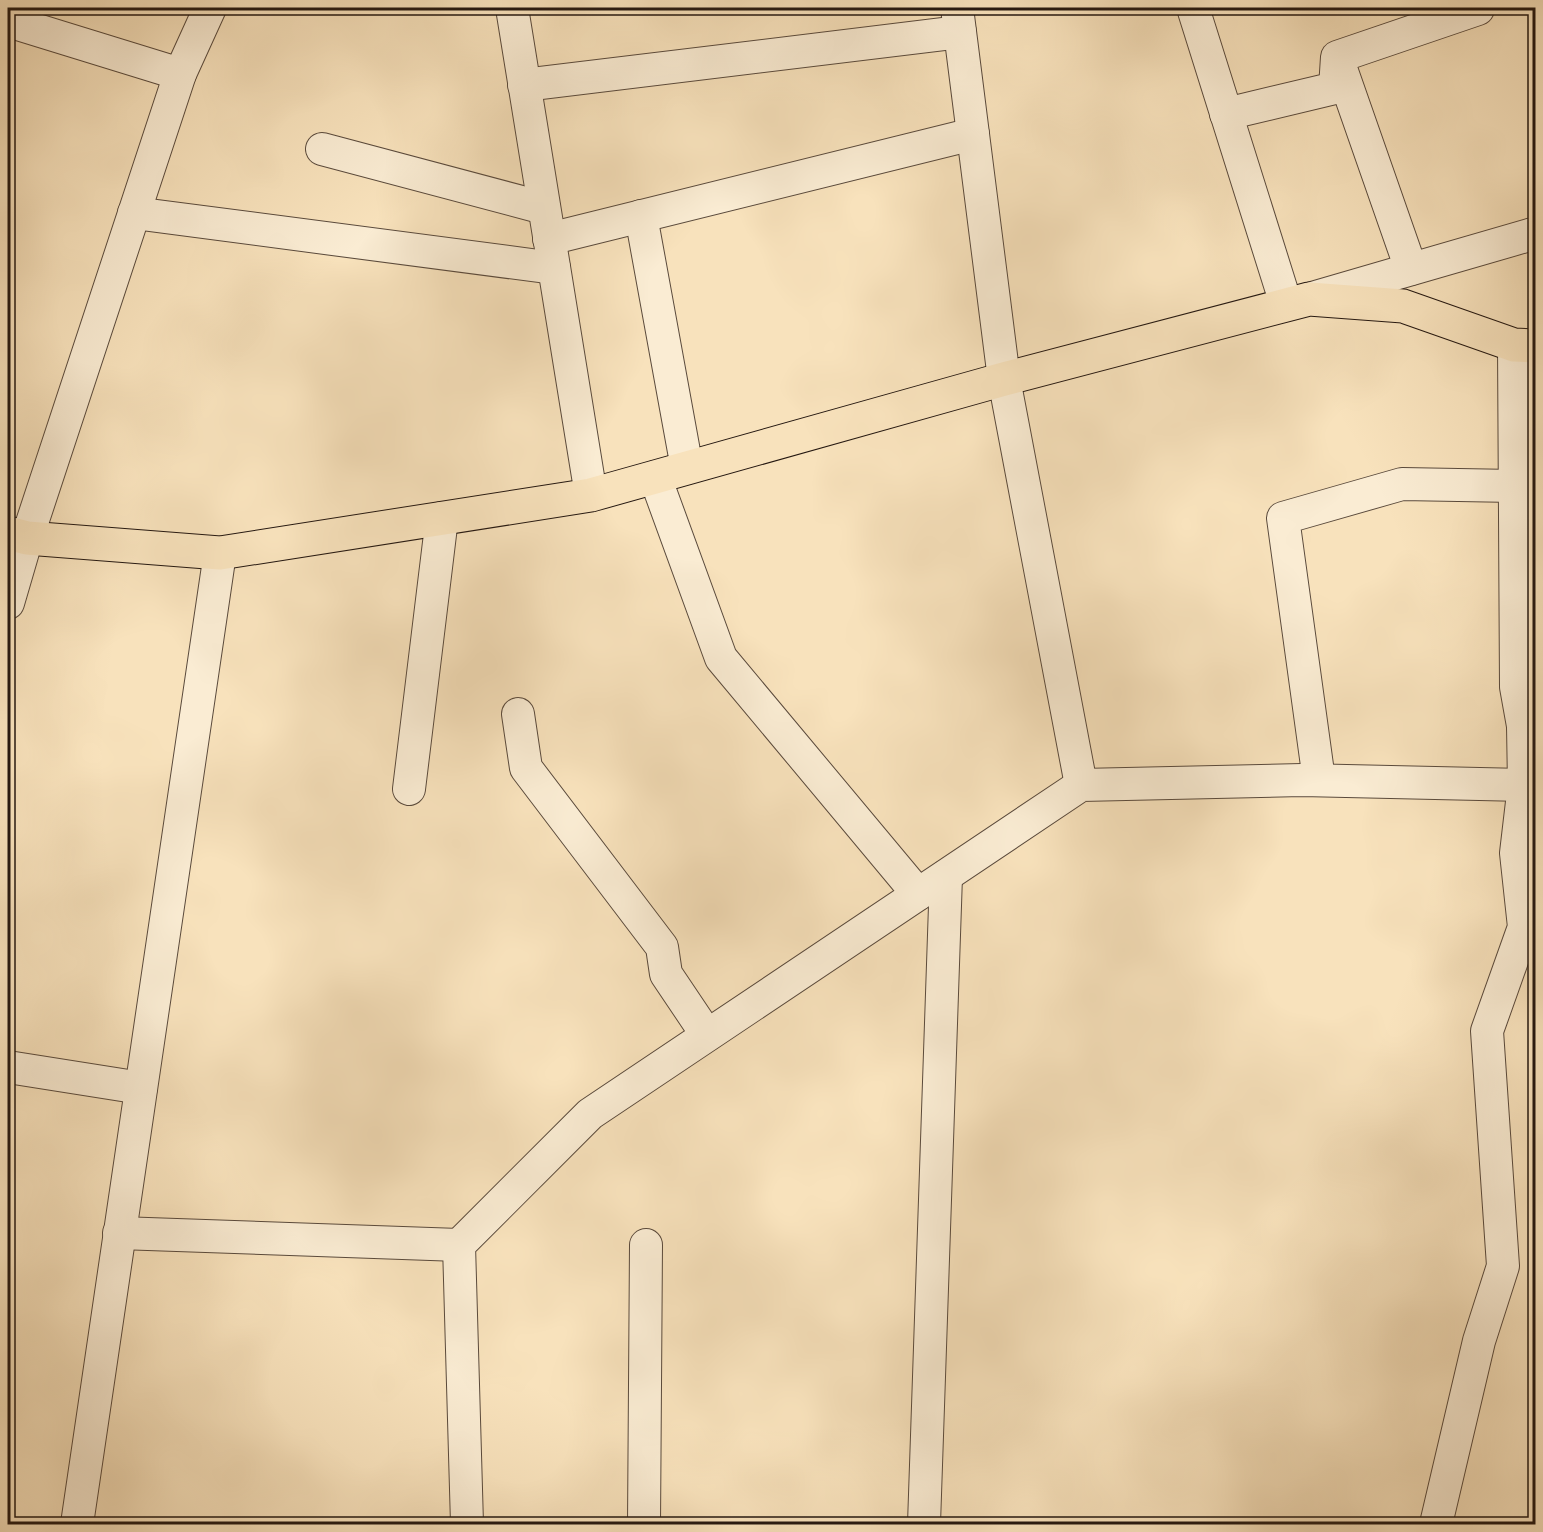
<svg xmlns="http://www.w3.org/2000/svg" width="1543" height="1532" font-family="Vollkorn,serif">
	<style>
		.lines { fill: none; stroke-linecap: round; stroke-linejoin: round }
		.street-casing { stroke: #5a4a3c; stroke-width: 34 }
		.primary-casing { stroke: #251811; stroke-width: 35 }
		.street { stroke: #faecd3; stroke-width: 32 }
		.primary { stroke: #f8e2bc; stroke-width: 33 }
	</style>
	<rect width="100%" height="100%" fill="#f8e2bc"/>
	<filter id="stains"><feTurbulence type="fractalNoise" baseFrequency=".00333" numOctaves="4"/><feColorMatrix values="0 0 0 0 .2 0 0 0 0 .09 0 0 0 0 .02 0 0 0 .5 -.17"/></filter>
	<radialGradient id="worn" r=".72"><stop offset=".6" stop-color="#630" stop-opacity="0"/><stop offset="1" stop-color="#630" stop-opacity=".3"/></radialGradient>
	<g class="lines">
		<g class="street-casing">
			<g id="street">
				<path d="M 512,8 L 591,495"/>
				<path d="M 957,8 L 1004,379 L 1081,785"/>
				<path d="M 1193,8 L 1286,304"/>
				<path d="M 8,21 L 180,74"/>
				<path d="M 1338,60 L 1411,269"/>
				<path d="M 524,85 L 960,32"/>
				<path d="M 1226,114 L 1335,88 L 1337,57 L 1478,9"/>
				<path d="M 322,149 L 544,208"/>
				<path d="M 134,213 L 554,268"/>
				<path d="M 641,216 L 687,468"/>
				<path d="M 549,239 L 973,134"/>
				<path d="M 1312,298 L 1536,233"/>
				<path d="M 1514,345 L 1516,687 L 1523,726 L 1536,740"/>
				<path d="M 655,477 L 721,658 L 918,894"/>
				<path d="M 8,603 L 27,538 L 180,74 L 210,8"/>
				<path d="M 518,714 L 526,768 L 662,947 L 666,974 L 707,1035"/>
				<path d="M 1319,780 L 1283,518 L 1402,484 L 1515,486"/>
				<path d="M 409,789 L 442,518"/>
				<path d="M 8,1067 L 141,1088"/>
				<path d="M 119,1233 L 459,1245"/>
				<path d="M 77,1524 L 220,553"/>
				<path d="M 467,1524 L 459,1245 L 590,1114 L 1081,785 L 1302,780 L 1524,785"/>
				<path d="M 644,1524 L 646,1245"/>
				<path d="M 924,1524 L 946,876"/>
				<path d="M 1436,1524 L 1479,1341 L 1503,1266 L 1487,1031 L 1524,927 L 1516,853 L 1524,785 L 1523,726"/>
			</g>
		</g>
		<g class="primary-casing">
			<path id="primary" d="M 8,533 L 27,538 L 220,553 L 591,495 L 1004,379 L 1309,299 L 1403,306 L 1514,345 L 1536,346"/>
		</g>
		<use href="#street" class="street"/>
		<use href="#primary" class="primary"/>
	</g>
	<rect width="1543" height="1532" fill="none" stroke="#f8e2bc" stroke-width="30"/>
	<rect x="9" y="9" width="1525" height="1514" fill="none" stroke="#251811" stroke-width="3"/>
	<rect x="15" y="15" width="1513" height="1502" fill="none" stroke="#251811" stroke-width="1.5"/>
	<rect width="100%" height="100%" filter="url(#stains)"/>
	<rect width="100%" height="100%" fill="url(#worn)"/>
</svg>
